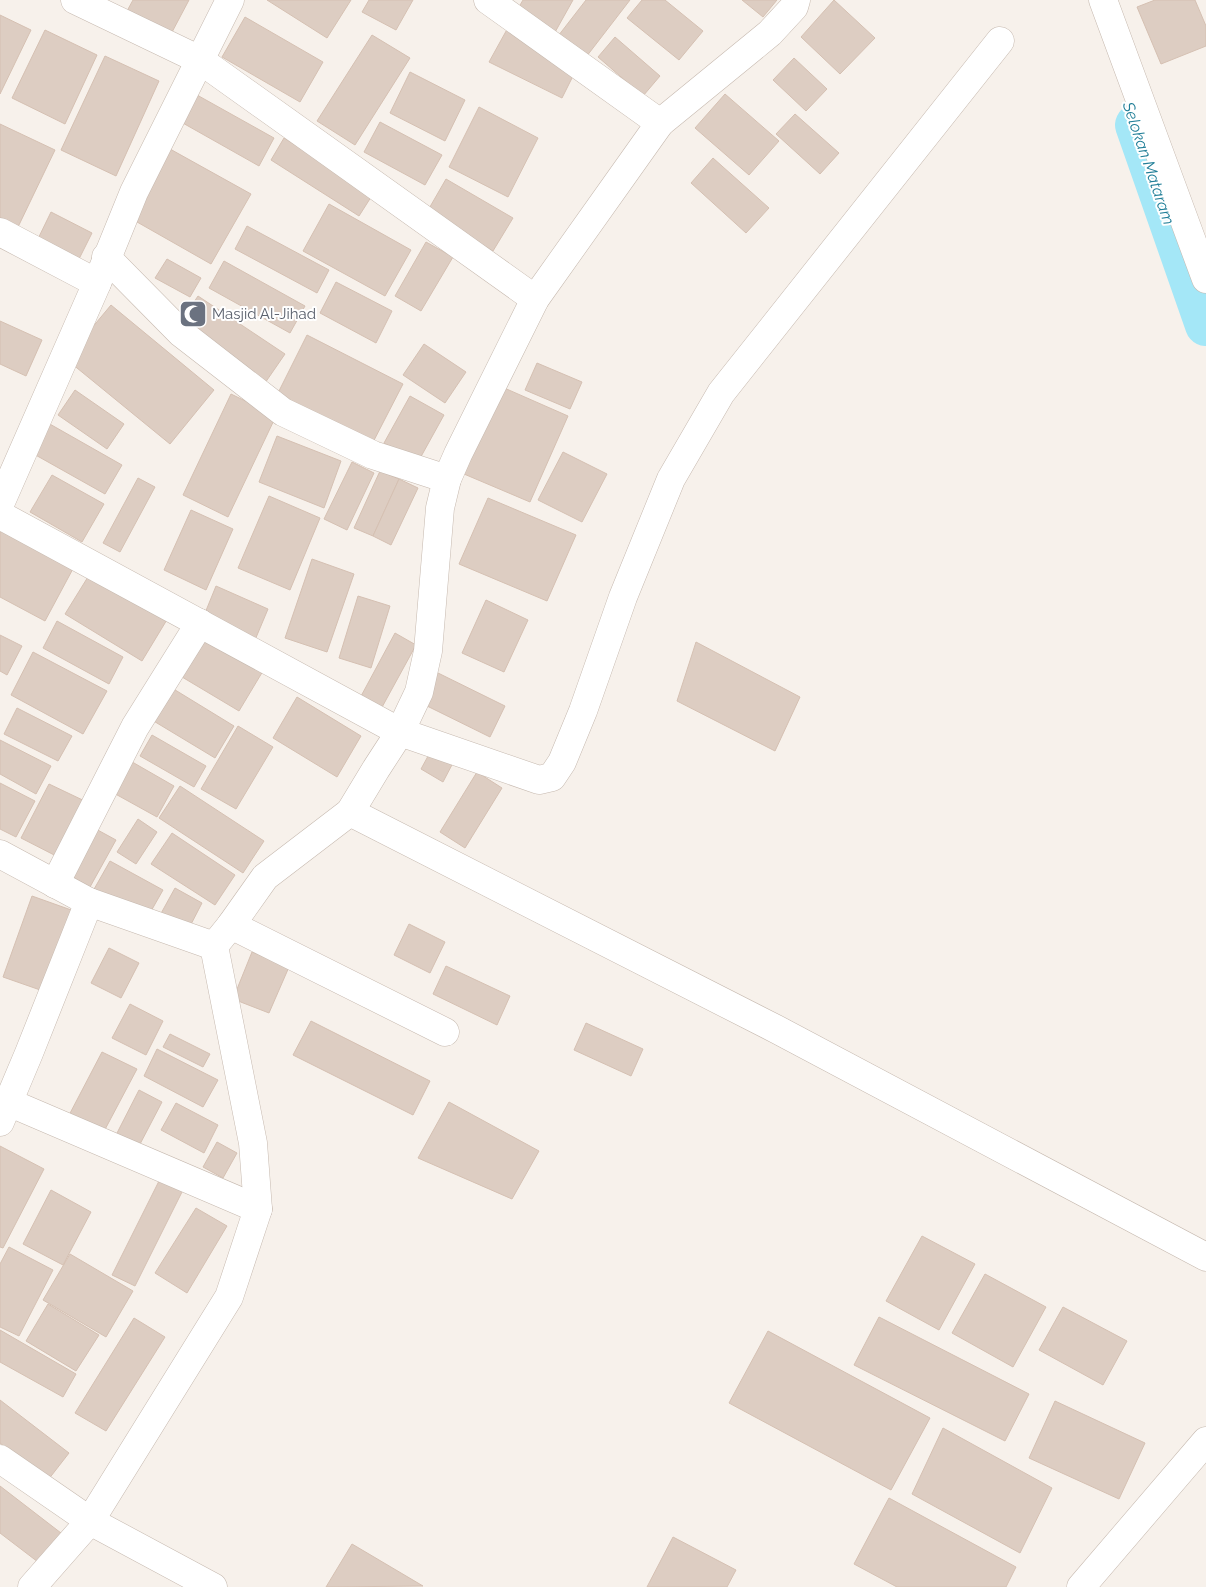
<svg xmlns="http://www.w3.org/2000/svg" width="1206" height="1587" font-family="Raleway,sans-serif">
	<style>
		.lines { fill: none; stroke-linecap: round; stroke-linejoin: round }
		.canal { stroke: #a4e7f7; stroke-width: 42 }
		.building { fill: #ddcdc2; stroke: #d5c0b2 }
		.minor-casing { stroke: #c6b9af; stroke-width: 29 }
		.tertiary-casing { stroke: #c6b9af; stroke-width: 29 }
		.minor { stroke: #fff; stroke-width: 28 }
		.tertiary { stroke: #fff; stroke-width: 28 }
		.labels { text-anchor: middle; stroke-width: 4; stroke-linejoin: round; paint-order: stroke }
		.worship-label { font-size: 15px; fill: #5b616d; stroke: #fff; text-anchor: start }
		.water-label { font-size: 16px; font-style: italic; fill: #207e97; stroke: #fff }
	</style>
	<rect width="100%" height="100%" fill="#f7f1eb"/>
	<g class="lines">
		<path class="canal" d="M 1136,125 L 1206,325"/>
	</g>
	<g class="building">
		<path d="M 133,0 L 189,0 L 171,34 L 127,11 Z"/>
		<path d="M 267,0 L 351,0 L 327,38 Z"/>
		<path d="M 369,0 L 413,0 L 396,30 L 362,12 Z"/>
		<path d="M 523,0 L 573,0 L 554,34 L 516,12 Z"/>
		<path d="M 586,0 L 630,0 L 583,61 L 555,40 Z"/>
		<path d="M 642,0 L 665,0 L 703,31 L 679,60 L 627,18 Z"/>
		<path d="M 742,0 L 777,0 L 763,17 Z"/>
		<path d="M 834,0 L 875,38 L 840,74 L 801,37 Z"/>
		<path d="M 1155,0 L 1195,0 L 1206,26 L 1206,46 L 1161,64 L 1137,7 Z"/>
		<path d="M 0,15 L 31,30 L 0,94 Z"/>
		<path d="M 245,17 L 323,62 L 300,102 L 222,57 Z"/>
		<path d="M 510,24 L 576,70 L 562,98 L 489,62 Z"/>
		<path d="M 45,30 L 97,55 L 65,124 L 12,98 Z"/>
		<path d="M 372,35 L 410,58 L 355,145 L 317,121 Z"/>
		<path d="M 615,37 L 660,76 L 643,96 L 598,57 Z"/>
		<path d="M 105,56 L 159,81 L 116,176 L 61,150 Z"/>
		<path d="M 794,58 L 827,89 L 806,111 L 773,80 Z"/>
		<path d="M 410,72 L 465,100 L 445,141 L 390,113 Z"/>
		<path d="M 725,94 L 779,141 L 749,175 L 695,128 Z"/>
		<path d="M 197,95 L 274,138 L 259,166 L 181,122 Z"/>
		<path d="M 479,107 L 538,138 L 508,197 L 449,167 Z"/>
		<path d="M 795,114 L 839,153 L 820,174 L 776,134 Z"/>
		<path d="M 380,122 L 442,155 L 425,185 L 364,152 Z"/>
		<path d="M 0,124 L 55,150 L 18,227 L 0,218 Z"/>
		<path d="M 284,138 L 373,194 L 359,216 L 271,160 Z"/>
		<path d="M 170,149 L 251,194 L 211,264 L 130,218 Z"/>
		<path d="M 713,158 L 769,208 L 746,233 L 691,183 Z"/>
		<path d="M 446,179 L 513,218 L 493,251 L 427,212 Z"/>
		<path d="M 329,204 L 411,250 L 385,296 L 303,251 Z"/>
		<path d="M 51,212 L 92,233 L 75,267 L 34,247 Z"/>
		<path d="M 247,226 L 329,270 L 317,293 L 235,249 Z"/>
		<path d="M 426,242 L 453,257 L 421,311 L 395,296 Z"/>
		<path d="M 167,259 L 201,278 L 190,297 L 155,278 Z"/>
		<path d="M 224,261 L 305,306 L 290,333 L 209,288 Z"/>
		<path d="M 336,282 L 392,311 L 376,343 L 320,313 Z"/>
		<path d="M 198,296 L 285,354 L 265,383 L 178,326 Z"/>
		<path d="M 111,305 L 214,390 L 170,444 L 66,359 Z"/>
		<path d="M 0,321 L 42,340 L 26,376 L 0,364 Z"/>
		<path d="M 307,335 L 403,384 L 370,448 L 275,399 Z"/>
		<path d="M 424,344 L 466,372 L 445,403 L 403,375 Z"/>
		<path d="M 537,363 L 582,382 L 570,409 L 525,390 Z"/>
		<path d="M 502,387 L 568,416 L 530,502 L 464,474 Z"/>
		<path d="M 75,390 L 124,424 L 107,449 L 58,415 Z"/>
		<path d="M 231,394 L 276,416 L 228,517 L 183,495 Z"/>
		<path d="M 410,396 L 444,415 L 418,462 L 384,443 Z"/>
		<path d="M 48,423 L 122,465 L 105,494 L 32,453 Z"/>
		<path d="M 277,436 L 341,461 L 324,508 L 259,482 Z"/>
		<path d="M 563,452 L 607,474 L 582,522 L 538,500 Z"/>
		<path d="M 352,462 L 374,473 L 347,530 L 324,519 Z"/>
		<path d="M 380,471 L 399,479 L 373,536 L 354,528 Z"/>
		<path d="M 52,475 L 104,504 L 82,542 L 30,512 Z"/>
		<path d="M 138,478 L 155,487 L 120,552 L 103,543 Z"/>
		<path d="M 399,479 L 418,488 L 391,545 L 373,536 Z"/>
		<path d="M 269,496 L 320,518 L 290,590 L 238,568 Z"/>
		<path d="M 488,498 L 576,535 L 547,601 L 459,564 Z"/>
		<path d="M 191,510 L 233,529 L 206,590 L 164,570 Z"/>
		<path d="M 4,527 L 75,565 L 45,621 L 0,597 L 0,533 Z"/>
		<path d="M 312,559 L 354,574 L 327,652 L 285,638 Z"/>
		<path d="M 91,572 L 168,618 L 142,661 L 65,614 Z"/>
		<path d="M 216,586 L 268,609 L 255,640 L 203,618 Z"/>
		<path d="M 358,596 L 390,606 L 371,668 L 339,658 Z"/>
		<path d="M 486,600 L 528,620 L 504,672 L 462,653 Z"/>
		<path d="M 57,621 L 123,657 L 109,684 L 43,648 Z"/>
		<path d="M 196,631 L 263,671 L 239,711 L 172,671 Z"/>
		<path d="M 395,633 L 416,645 L 381,709 L 360,698 Z"/>
		<path d="M 0,635 L 22,646 L 7,675 L 0,671 Z"/>
		<path d="M 696,642 L 800,697 L 775,751 L 677,701 Z"/>
		<path d="M 33,652 L 107,691 L 83,734 L 11,695 Z"/>
		<path d="M 436,672 L 505,706 L 490,737 L 421,703 Z"/>
		<path d="M 167,685 L 234,726 L 215,758 L 147,717 Z"/>
		<path d="M 297,697 L 361,736 L 337,777 L 273,738 Z"/>
		<path d="M 17,708 L 72,736 L 58,761 L 4,734 Z"/>
		<path d="M 238,726 L 273,747 L 236,809 L 201,789 Z"/>
		<path d="M 152,735 L 206,766 L 194,787 L 140,756 Z"/>
		<path d="M 0,740 L 51,766 L 36,794 L 0,774 Z"/>
		<path d="M 433,747 L 455,759 L 443,782 L 421,769 Z"/>
		<path d="M 127,759 L 174,786 L 157,817 L 110,791 Z"/>
		<path d="M 477,772 L 502,788 L 465,848 L 440,832 Z"/>
		<path d="M 0,783 L 35,801 L 16,837 L 0,829 Z"/>
		<path d="M 49,784 L 91,804 L 62,859 L 21,838 Z"/>
		<path d="M 180,786 L 264,841 L 243,873 L 159,818 Z"/>
		<path d="M 138,819 L 157,832 L 136,864 L 117,852 Z"/>
		<path d="M 94,828 L 116,840 L 90,887 L 69,875 Z"/>
		<path d="M 172,833 L 235,875 L 215,905 L 151,864 Z"/>
		<path d="M 110,861 L 163,890 L 146,920 L 93,891 Z"/>
		<path d="M 175,888 L 202,903 L 187,932 L 159,917 Z"/>
		<path d="M 32,896 L 74,911 L 46,992 L 3,977 Z"/>
		<path d="M 409,924 L 445,942 L 430,973 L 394,955 Z"/>
		<path d="M 109,948 L 139,963 L 121,998 L 91,983 Z"/>
		<path d="M 252,952 L 289,967 L 269,1013 L 233,999 Z"/>
		<path d="M 446,966 L 510,996 L 497,1025 L 433,994 Z"/>
		<path d="M 130,1004 L 163,1021 L 146,1055 L 112,1038 Z"/>
		<path d="M 311,1021 L 430,1081 L 413,1115 L 293,1055 Z"/>
		<path d="M 586,1023 L 643,1049 L 631,1076 L 574,1050 Z"/>
		<path d="M 170,1034 L 210,1054 L 203,1067 L 163,1047 Z"/>
		<path d="M 157,1049 L 218,1080 L 203,1107 L 144,1076 Z"/>
		<path d="M 102,1052 L 137,1069 L 101,1137 L 67,1119 Z"/>
		<path d="M 139,1090 L 162,1102 L 139,1146 L 116,1135 Z"/>
		<path d="M 449,1102 L 539,1151 L 512,1199 L 418,1158 Z"/>
		<path d="M 176,1103 L 218,1125 L 204,1153 L 161,1130 Z"/>
		<path d="M 217,1142 L 237,1153 L 223,1178 L 203,1167 Z"/>
		<path d="M 0,1146 L 44,1169 L 3,1248 L 0,1247 Z"/>
		<path d="M 163,1173 L 186,1184 L 135,1286 L 112,1275 Z"/>
		<path d="M 51,1190 L 91,1212 L 63,1265 L 23,1244 Z"/>
		<path d="M 196,1208 L 227,1226 L 187,1293 L 155,1273 Z"/>
		<path d="M 922,1236 L 975,1264 L 939,1330 L 886,1301 Z"/>
		<path d="M 9,1247 L 53,1270 L 19,1336 L 0,1327 L 0,1264 Z"/>
		<path d="M 70,1254 L 133,1291 L 106,1337 L 43,1300 Z"/>
		<path d="M 985,1274 L 1046,1307 L 1013,1367 L 952,1333 Z"/>
		<path d="M 48,1304 L 99,1335 L 76,1371 L 26,1341 Z"/>
		<path d="M 1063,1307 L 1127,1341 L 1103,1385 L 1039,1350 Z"/>
		<path d="M 879,1317 L 1029,1394 L 1005,1441 L 854,1365 Z"/>
		<path d="M 134,1318 L 165,1337 L 106,1431 L 75,1413 Z"/>
		<path d="M 0,1330 L 76,1374 L 63,1397 L 0,1362 Z"/>
		<path d="M 768,1331 L 930,1418 L 891,1490 L 729,1403 Z"/>
		<path d="M 0,1400 L 69,1453 L 48,1480 L 0,1443 Z"/>
		<path d="M 1055,1401 L 1145,1443 L 1119,1499 L 1029,1458 Z"/>
		<path d="M 943,1428 L 1052,1488 L 1020,1553 L 912,1494 Z"/>
		<path d="M 0,1486 L 61,1533 L 38,1562 L 0,1533 Z"/>
		<path d="M 889,1498 L 1016,1567 L 1006,1587 L 897,1587 L 854,1564 Z"/>
		<path d="M 673,1537 L 736,1570 L 727,1587 L 647,1587 Z"/>
		<path d="M 352,1544 L 423,1586 L 326,1587 Z"/>
	</g>
	<g class="lines">
		<g class="minor-casing">
			<g id="minor">
				<path d="M 75,0 L 200,60 L 535,299"/>
				<path d="M 488,0 L 660,123"/>
				<path d="M 0,232 L 97,283"/>
				<path d="M 106,257 L 181,333 L 283,412 L 373,455 L 447,479"/>
				<path d="M 0,504 L 97,283 L 134,192 L 230,0"/>
				<path d="M 0,515 L 400,732 L 539,780 L 552,777 L 562,762 L 583,711 L 623,597 L 671,479 L 721,393 L 1000,41"/>
				<path d="M 350,812 L 776,1029 L 1206,1257"/>
				<path d="M 0,854 L 89,902 L 214,946"/>
				<path d="M 55,884 L 135,727 L 200,623"/>
				<path d="M 231,925 L 445,1032"/>
				<path d="M 8,1102 L 258,1209"/>
				<path d="M 0,1122 L 29,1053 L 89,902"/>
				<path d="M 0,1459 L 90,1521 L 213,1587"/>
				<path d="M 32,1587 L 90,1521 L 229,1297 L 258,1209 L 253,1143 L 214,946 L 231,925 L 265,877 L 350,812 L 376,769 L 400,732 L 419,692 L 428,651 L 440,508 L 447,479 L 458,454 L 535,299 L 660,123 L 770,33 L 794,7 L 796,0"/>
			</g>
		</g>
		<g class="tertiary-casing">
			<g id="tertiary">
				<path d="M 1103,0 L 1206,279"/>
				<path d="M 1081,1587 L 1206,1441"/>
			</g>
		</g>
		<use href="#minor" class="minor"/>
		<use href="#tertiary" class="tertiary"/>
	</g>
	<defs>
		<g id="mosque-square" transform="scale(1.4375)"><rect x="-9" y="-9" width="18" height="18" rx="4" fill="#6b7280" stroke="#fff"/><path d="M3.5-4.9A6 6 0 1 0 3.5 4.9A5 5 0 1 1 3.5-4.9Z" fill="#fff"/></g>
	</defs>
	<g fill-rule="evenodd">
		<use href="#mosque-square" x="193" y="314"/>
	</g>
	<g class="labels">
		<g class="worship-label">
			<text x="212" y="319">Masjid Al-Jihad</text>
		</g>
		<g class="water-label">
			<text transform="translate(1149 163) rotate(71)" y="6">Selokan Mataram</text>
		</g>
	</g>
</svg>
